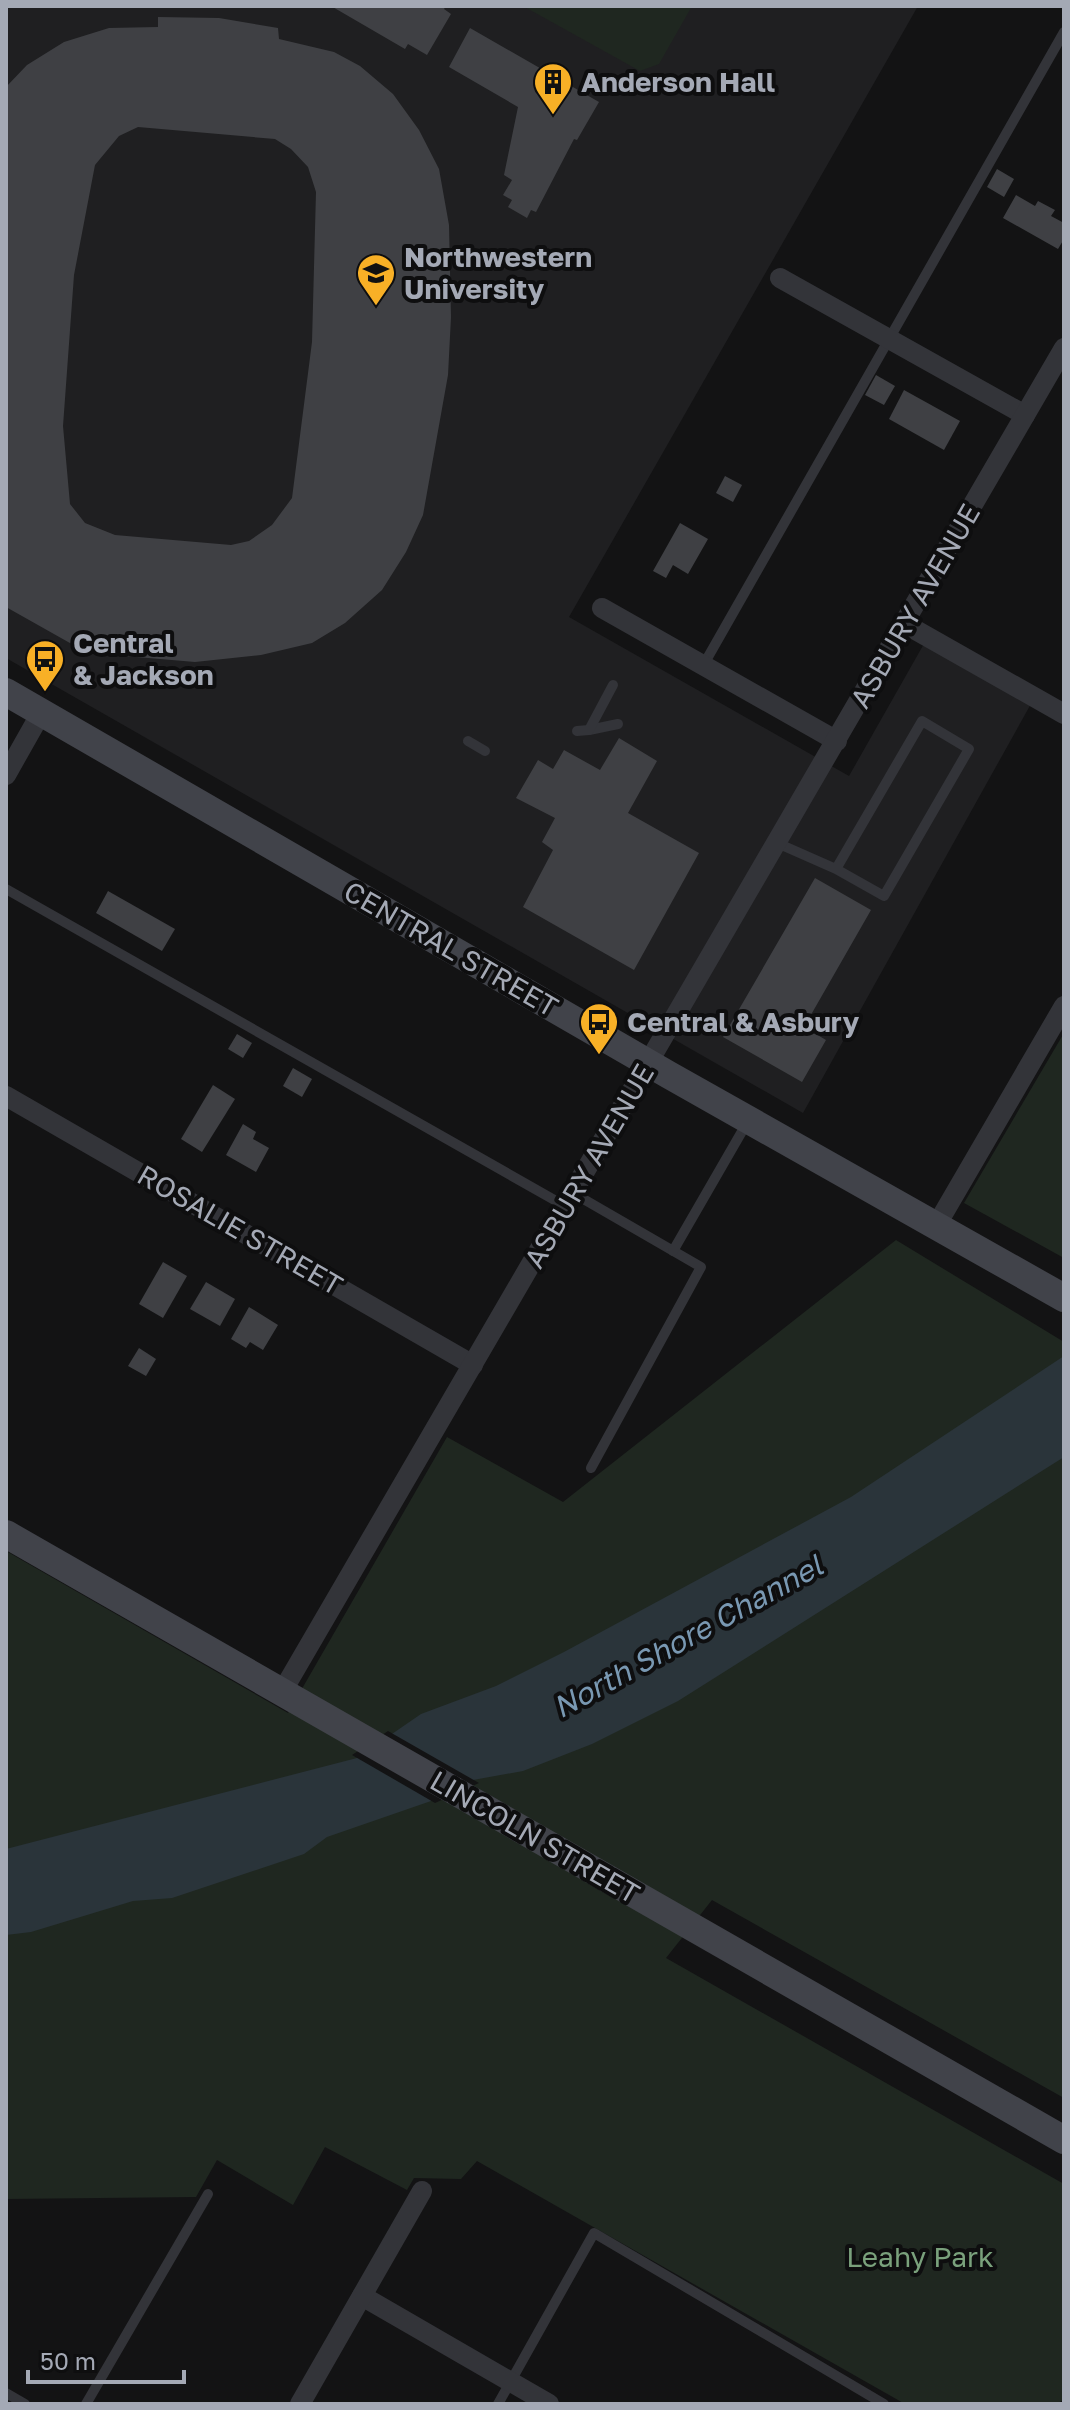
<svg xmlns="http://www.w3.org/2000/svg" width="1070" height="2410" font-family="'Golos Text',sans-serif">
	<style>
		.built { fill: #1f1f21 }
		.green { fill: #1f2720 }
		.water { fill: #2a343a }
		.pier { fill: #131314 }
		.building { fill: #3f4044; fill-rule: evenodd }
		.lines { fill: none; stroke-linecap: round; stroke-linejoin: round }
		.lane { stroke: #333439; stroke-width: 10 }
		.street { stroke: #333439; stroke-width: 20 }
		.secondary { stroke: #41434a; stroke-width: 28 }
		.labels { text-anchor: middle; stroke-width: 8; stroke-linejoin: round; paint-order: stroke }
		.poi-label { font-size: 28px; font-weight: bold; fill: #a4a9b5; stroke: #0e0e0f; text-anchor: start }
		.street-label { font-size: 28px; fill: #a4a9b5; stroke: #0e0e0f }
		.park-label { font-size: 28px; fill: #7aa17c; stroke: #0e0e0f }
		.water-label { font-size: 30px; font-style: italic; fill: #7998b2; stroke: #0e0e0f }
	</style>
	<rect width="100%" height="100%" fill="#131314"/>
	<path class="built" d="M 6,6 L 918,6 L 569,617 L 849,776 L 925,642 L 1032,702 L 803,1113 L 6,658 Z"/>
	<g class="green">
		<path d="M 523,6 L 692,6 L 659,64 L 640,71 Z"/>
		<path d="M 1064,1033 L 1064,1258 L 964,1203 Z"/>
		<path d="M 896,1240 L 1064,1342 L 1064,2098 L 712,1900 L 666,1958 L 1064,2184 L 1064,2399 L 1057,2404 L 905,2404 L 477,2161 L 461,2179 L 414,2178 L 407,2190 L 325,2147 L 293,2205 L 217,2160 L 196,2197 L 6,2199 L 6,1551 L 288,1713 L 447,1437 L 563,1502 Z"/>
	</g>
	<path class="water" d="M 1064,1356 L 1064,1457 L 678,1701 L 592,1744 L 523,1771 L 473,1780 L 431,1801 L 327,1837 L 304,1854 L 172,1898 L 133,1901 L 31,1932 L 6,1935 L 6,1849 L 357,1758 L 421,1714 L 496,1686 L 564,1652 L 851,1497 Z"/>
	<path class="pier" d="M 388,1731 L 479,1783 L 435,1803 L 352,1755 Z"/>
	<g class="building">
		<path d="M 331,6 L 446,6 L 444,9 L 451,14 L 427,55 L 408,44 L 405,49 Z"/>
		<path d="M 158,17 L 219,18 L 278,28 L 279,39 L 334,52 L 360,66 L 393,94 L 419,130 L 439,169 L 449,225 L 451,317 L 448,375 L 423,515 L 406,552 L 382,590 L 345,623 L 312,643 L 261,655 L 195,662 L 125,656 L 77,647 L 6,607 L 6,87 L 27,65 L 64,42 L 109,28 L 158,27 ZM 138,127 L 275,139 L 291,149 L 308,167 L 316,192 L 312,342 L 292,498 L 272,525 L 249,541 L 231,545 L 115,535 L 85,523 L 70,504 L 63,426 L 74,275 L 95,165 L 119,136 Z"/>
		<path d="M 470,28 L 599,102 L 577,140 L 574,139 L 536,212 L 531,210 L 527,218 L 508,207 L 512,200 L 503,195 L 512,180 L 504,175 L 518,107 L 449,67 Z"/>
		<path d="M 997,169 L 1014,179 L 1004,197 L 987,187 Z"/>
		<path d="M 1016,195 L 1035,206 L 1038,201 L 1055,210 L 1051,216 L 1064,223 L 1064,239 L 1058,249 L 1003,218 Z"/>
		<path d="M 876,375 L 895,386 L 884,405 L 865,395 Z"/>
		<path d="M 904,390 L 960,421 L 944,450 L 889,419 Z"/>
		<path d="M 725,476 L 742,485 L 733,502 L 716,493 Z"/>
		<path d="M 680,523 L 708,539 L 688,574 L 673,565 L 666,578 L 653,571 Z"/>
		<path d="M 619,738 L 657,761 L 628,813 L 699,853 L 634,970 L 523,907 L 553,850 L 542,842 L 555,818 L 516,798 L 538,760 L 553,769 L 564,750 L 600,770 Z"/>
		<path d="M 815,878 L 871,910 L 804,1027 L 826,1040 L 802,1082 L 723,1037 Z"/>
		<path d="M 108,891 L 175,929 L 162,951 L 96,913 Z"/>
		<path d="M 237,1034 L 252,1043 L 243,1058 L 228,1049 Z"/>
		<path d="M 293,1068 L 312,1079 L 302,1097 L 283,1086 Z"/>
		<path d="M 213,1085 L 235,1099 L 202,1152 L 181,1139 Z"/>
		<path d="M 243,1124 L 256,1132 L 253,1139 L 269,1148 L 256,1172 L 226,1155 Z"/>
		<path d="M 163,1262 L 187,1276 L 163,1318 L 139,1304 Z"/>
		<path d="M 206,1282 L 235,1299 L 220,1326 L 190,1309 Z"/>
		<path d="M 249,1307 L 278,1325 L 263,1350 L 250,1342 L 246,1348 L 231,1339 Z"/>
		<path d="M 139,1348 L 156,1359 L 146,1376 L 128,1366 Z"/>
	</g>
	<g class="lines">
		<g class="lane">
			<path d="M 704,664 L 1064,32"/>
			<path d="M 589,730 L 618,724"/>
			<path d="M 577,731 L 589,730 L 613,685"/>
			<path d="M 468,741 L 485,751"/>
			<path d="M 777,843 L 836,869 L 884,896 L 969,749 L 922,721 L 836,869"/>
			<path d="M 6,889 L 565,1206"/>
			<path d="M 573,1193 L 701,1267 L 591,1468"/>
			<path d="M 673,1251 L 748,1121"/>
			<path d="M 6,2393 L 25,2404"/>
			<path d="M 86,2404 L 208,2194"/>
			<path d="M 498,2404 L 594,2233 L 884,2404"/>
		</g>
		<g class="street">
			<path d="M 780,278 L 1025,415"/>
			<path d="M 602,608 L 837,741"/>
			<path d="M 905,624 L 1064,714"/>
			<path d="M 6,775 L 41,713"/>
			<path d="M 6,1096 L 473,1365"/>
			<path d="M 936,1226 L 1064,1006"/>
			<path d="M 282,1692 L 1064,348"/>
			<path d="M 362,2296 L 549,2404"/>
			<path d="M 300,2404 L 422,2191"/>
		</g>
		<g class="secondary">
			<path d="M 6,692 L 669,1075 L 1064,1298"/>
			<path d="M 6,1534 L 1064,2140"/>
		</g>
	</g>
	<defs>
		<g id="building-pin" transform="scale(2)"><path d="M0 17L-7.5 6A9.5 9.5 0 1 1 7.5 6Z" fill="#f8b026" stroke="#0e0e0f"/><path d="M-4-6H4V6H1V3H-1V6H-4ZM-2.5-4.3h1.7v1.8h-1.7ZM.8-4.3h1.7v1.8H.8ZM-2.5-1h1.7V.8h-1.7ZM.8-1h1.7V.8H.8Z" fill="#111"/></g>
		<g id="university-pin" transform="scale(2)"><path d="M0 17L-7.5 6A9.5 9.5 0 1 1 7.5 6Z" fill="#f8b026" stroke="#0e0e0f"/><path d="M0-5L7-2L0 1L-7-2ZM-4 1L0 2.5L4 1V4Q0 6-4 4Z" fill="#111"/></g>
		<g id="bus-pin" transform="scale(2)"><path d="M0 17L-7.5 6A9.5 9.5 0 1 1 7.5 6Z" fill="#f8b026" stroke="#0e0e0f"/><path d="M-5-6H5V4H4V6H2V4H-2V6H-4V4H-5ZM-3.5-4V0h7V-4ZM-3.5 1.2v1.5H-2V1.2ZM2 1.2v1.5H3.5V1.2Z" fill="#111"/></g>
	</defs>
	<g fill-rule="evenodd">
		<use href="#building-pin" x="553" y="82"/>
		<use href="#university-pin" x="376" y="273"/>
		<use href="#bus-pin" x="45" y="659"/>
		<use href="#bus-pin" x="599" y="1022"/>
	</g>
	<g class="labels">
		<g class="poi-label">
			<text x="581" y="92">Anderson Hall</text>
			<text x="404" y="267">Northwestern<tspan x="404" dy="32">University</tspan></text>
			<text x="73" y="653">Central<tspan x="73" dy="32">&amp; Jackson</tspan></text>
			<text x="627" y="1032">Central &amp; Asbury</text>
		</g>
		<g class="street-label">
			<text transform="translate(915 606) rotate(-60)" y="10">ASBURY AVENUE</text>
			<text transform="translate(451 949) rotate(30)" y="10">CENTRAL STREET</text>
			<text transform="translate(589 1166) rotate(-60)" y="10">ASBURY AVENUE</text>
			<text transform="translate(240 1230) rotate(30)" y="10">ROSALIE STREET</text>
			<text transform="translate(535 1837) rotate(30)" y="10">LINCOLN STREET</text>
		</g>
		<g class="park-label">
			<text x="920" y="2267">Leahy Park</text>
		</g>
		<g class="water-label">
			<text transform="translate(688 1637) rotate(-29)" y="10">North Shore Channel</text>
		</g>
	</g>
	<rect width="1070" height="2410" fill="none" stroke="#a4a9b5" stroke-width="16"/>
	<path d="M28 2370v12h156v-12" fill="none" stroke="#a4a9b5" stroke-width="4"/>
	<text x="40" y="2370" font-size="24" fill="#a4a9b5" stroke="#0e0e0f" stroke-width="6" paint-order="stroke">50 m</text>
</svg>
